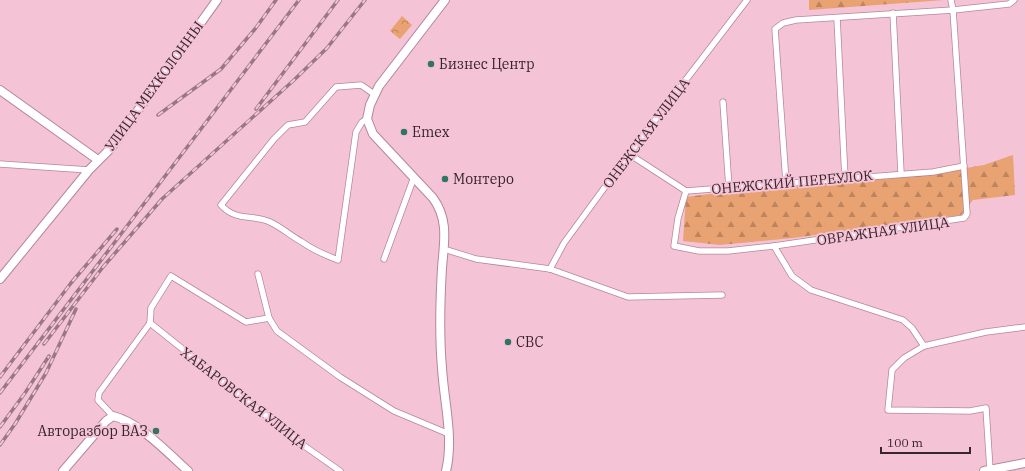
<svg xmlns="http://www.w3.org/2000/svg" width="1025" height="471" font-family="'IBM Plex Serif',serif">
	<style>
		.forest { fill: url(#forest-firs) }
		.park { fill: url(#park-crowns) }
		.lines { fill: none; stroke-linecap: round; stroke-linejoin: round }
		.street-casing { stroke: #b58799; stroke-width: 7 }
		.secondary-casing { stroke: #b58799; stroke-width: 10 }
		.street { stroke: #fff; stroke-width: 5.5 }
		.secondary { stroke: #fff; stroke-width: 8 }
		.rail-casing { stroke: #997784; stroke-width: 3.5 }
		.rail { stroke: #f4c3d5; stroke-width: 2; stroke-dasharray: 6; stroke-linecap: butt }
		.poi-dot { fill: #327362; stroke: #f4c3d5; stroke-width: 1.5 }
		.labels { text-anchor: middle; stroke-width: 4; stroke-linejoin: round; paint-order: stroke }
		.poi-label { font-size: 14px; fill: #37252c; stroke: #f4c3d5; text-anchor: start }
		.street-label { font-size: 14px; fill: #37252c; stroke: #f4c3d5 }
	</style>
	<defs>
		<pattern id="forest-firs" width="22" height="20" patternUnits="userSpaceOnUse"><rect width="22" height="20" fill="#e9a272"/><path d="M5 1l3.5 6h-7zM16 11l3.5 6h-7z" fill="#be845e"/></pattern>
		<pattern id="park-crowns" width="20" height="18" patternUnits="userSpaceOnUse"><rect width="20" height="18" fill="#e9a272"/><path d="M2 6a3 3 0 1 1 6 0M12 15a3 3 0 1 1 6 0" fill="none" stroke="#be845e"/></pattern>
	</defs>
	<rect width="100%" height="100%" fill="#f4c3d5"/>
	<g class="forest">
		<path d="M 809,0 L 944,0 L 809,10 Z"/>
		<path d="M 1013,155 L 1015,195 L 973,200 L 961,215 L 793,238 L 720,245 L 683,241 L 686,197 L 734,191 L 943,172 L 984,165 Z"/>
	</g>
	<path class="park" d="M 402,16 L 412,25 L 400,39 L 390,31 Z"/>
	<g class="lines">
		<g class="street-casing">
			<g id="street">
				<path d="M 893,13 L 901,173"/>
				<path d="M 837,18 L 845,178"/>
				<path d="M 723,102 L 729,188"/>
				<path d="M 367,119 L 362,122 L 356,132 L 338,260 C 325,255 313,250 302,242 C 291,236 281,227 270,222 C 253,214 236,222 221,205 L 274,139 L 288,125 L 305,122 L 336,87 L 361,85 L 374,94"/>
				<path d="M 629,154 L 686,191 L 933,172 L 964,166"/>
				<path d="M 0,164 L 89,170"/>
				<path d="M 786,182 L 775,29 L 783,23 L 796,20 L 953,10 L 1009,4 L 1014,0"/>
				<path d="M 686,191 L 678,218 L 674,246 L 699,251 L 728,251 L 774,246 L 792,276 L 811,290 L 903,320 L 912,328 L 924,346 L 904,358 L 892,370 L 888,410 L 970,411 L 986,408 L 990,470"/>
				<path d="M 774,246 L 964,218 L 967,214 L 953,10 L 951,0"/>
				<path d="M 444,249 L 476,259 L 550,269 L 628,297 L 722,295"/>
				<path d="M 384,259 L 414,177"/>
				<path d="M 550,269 L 564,243 L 629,154 L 747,0"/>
				<path d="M 258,274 L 269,318 L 277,331 L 340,377 L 394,411 L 449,434"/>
				<path d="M 150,323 L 303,445 L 340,471"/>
				<path d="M 150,323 L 151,308 L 171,276 L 246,322 L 269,318"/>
				<path d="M 924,346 L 986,332 L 1025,327"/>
				<path d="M 113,416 L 98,400 L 99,393 L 150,323"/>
			</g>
		</g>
		<g class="secondary-casing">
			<g id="secondary">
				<path d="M 445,0 L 379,86 L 370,105 L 367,119 L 373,134 L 433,198 C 449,220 444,242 442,268 C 440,302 439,334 442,368 C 444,402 454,438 446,471"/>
				<path d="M 0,90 L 98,160"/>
				<path d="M 0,279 L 89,170 L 111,148 L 217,0"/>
				<path d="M 63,471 L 106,421 L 113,416 C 139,422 168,453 188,471"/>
				<path d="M 984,471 L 1025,463"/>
			</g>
		</g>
		<use href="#street" class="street"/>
		<use href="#secondary" class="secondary"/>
		<g class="rail-casing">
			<g id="rail">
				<path d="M 256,109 L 338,0"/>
				<path d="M 158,115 L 221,69 L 255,29 L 276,0"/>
				<path d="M 44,344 L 103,267 L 162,199 L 294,80 L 327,48 L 365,0"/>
				<path d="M 0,377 L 71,283 L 117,229"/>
				<path d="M 0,393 L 299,0"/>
				<path d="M 0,427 L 25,393 L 49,356"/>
				<path d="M 0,445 L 15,424 L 46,373 L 76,309"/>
			</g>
		</g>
		<use href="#rail" class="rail"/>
	</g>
	<g class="poi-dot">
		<circle cx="431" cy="64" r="4"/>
		<circle cx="404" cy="132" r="4"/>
		<circle cx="445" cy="179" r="4"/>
		<circle cx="508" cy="342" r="4"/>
		<circle cx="156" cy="431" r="4"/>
	</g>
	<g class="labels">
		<g class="poi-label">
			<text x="439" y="69">Бизнес Центр</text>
			<text x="412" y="137">Emex</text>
			<text x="453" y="184">Монтеро</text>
			<text x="516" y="347">СВС</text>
			<text x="148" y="436" text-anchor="end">Авторазбор ВАЗ</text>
		</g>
		<g class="street-label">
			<text transform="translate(154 86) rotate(-54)" y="5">УЛИЦА МЕХКОЛОННЫ</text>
			<text transform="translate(646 133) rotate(-53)" y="5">ОНЕЖСКАЯ УЛИЦА</text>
			<text transform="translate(792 182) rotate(-5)" y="5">ОНЕЖСКИЙ ПЕРЕУЛОК</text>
			<text transform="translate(883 231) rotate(-8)" y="5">ОВРАЖНАЯ УЛИЦА</text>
			<text transform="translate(244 398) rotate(38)" y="5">ХАБАРОВСКАЯ УЛИЦА</text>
		</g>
	</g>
	<path d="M881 447v6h89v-6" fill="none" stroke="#37252c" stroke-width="2"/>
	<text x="887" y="447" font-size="12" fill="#37252c" stroke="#f4c3d5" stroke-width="3" paint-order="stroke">100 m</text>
</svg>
